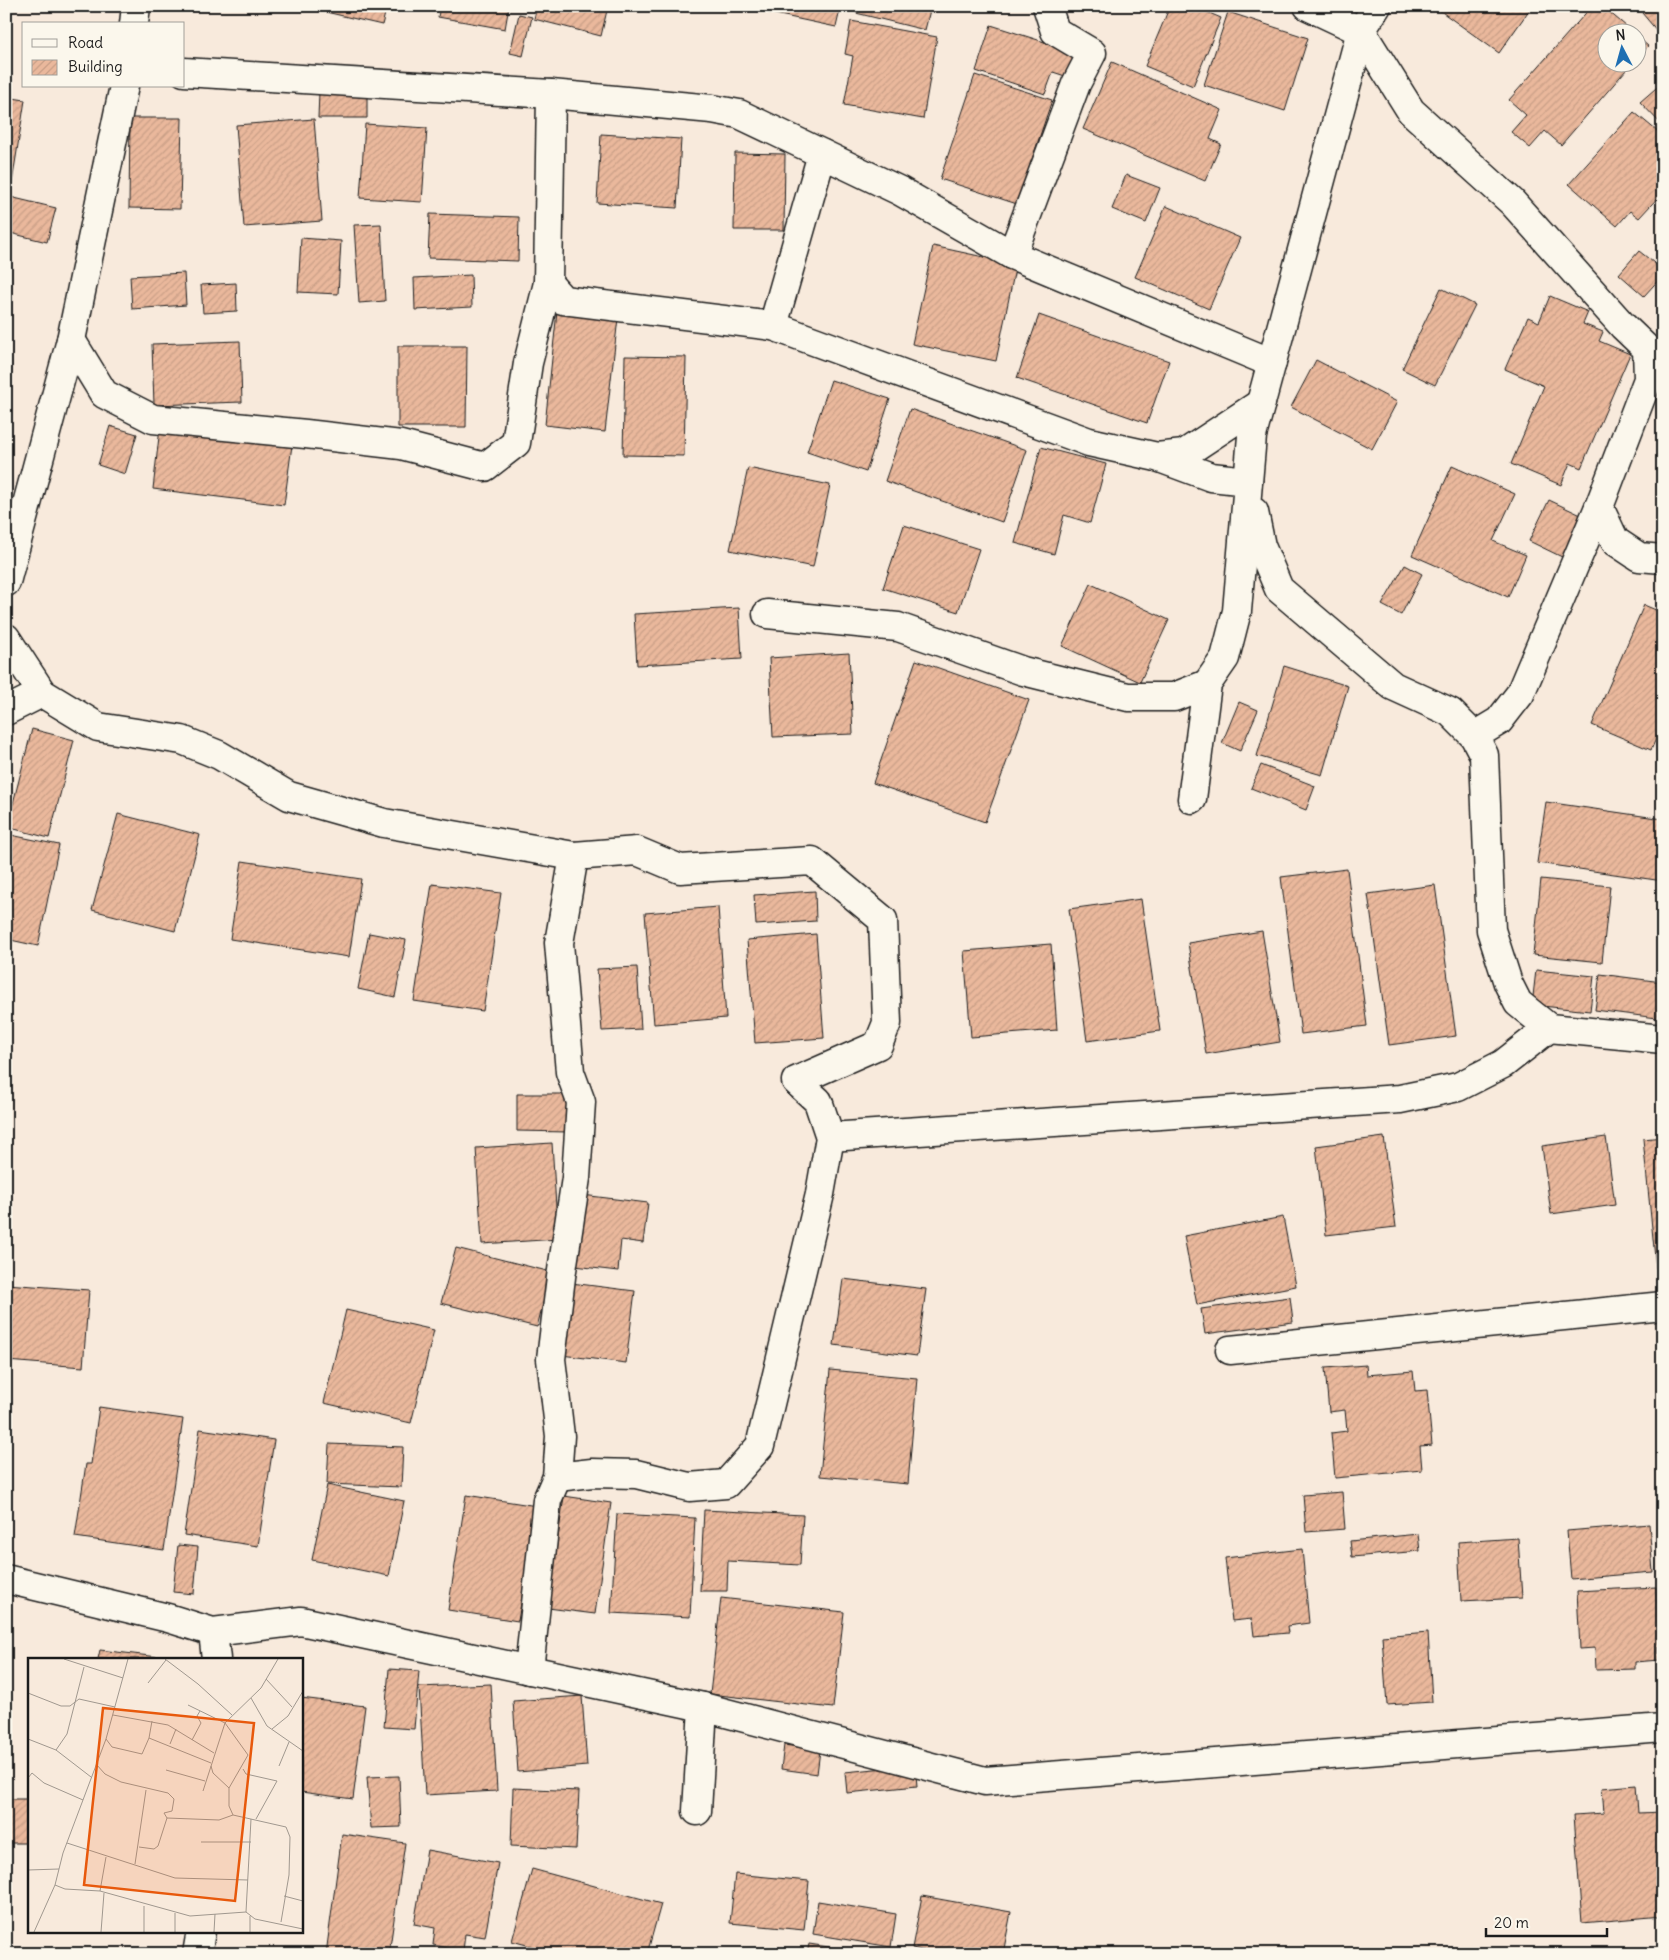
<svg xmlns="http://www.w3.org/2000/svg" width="1669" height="1960" font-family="Delius,sans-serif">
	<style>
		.building { fill: url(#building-hatch); stroke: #1c1c1c }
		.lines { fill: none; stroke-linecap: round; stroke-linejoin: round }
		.street-casing { stroke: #1c1c1c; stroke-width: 31 }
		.street { stroke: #fbf7ec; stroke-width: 28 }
		.inset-road { fill: none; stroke: #a0988f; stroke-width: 1 }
		.view { fill: #e8590c; fill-opacity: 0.15; stroke: #e8590c; stroke-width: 2.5 }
		.inset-edge { fill: none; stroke: #1c1c1c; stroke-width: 2.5 }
	</style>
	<defs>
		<pattern id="building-hatch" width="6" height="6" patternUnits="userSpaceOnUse" patternTransform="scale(1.25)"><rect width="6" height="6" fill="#eab89c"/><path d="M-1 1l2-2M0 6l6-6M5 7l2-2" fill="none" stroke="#c89e86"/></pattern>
	</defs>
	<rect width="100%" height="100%" fill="#f8eadc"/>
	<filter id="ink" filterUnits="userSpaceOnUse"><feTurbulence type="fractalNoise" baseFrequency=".02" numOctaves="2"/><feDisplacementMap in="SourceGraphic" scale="10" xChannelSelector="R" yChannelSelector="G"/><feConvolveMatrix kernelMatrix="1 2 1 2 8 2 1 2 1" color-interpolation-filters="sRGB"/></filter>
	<g filter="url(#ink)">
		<g class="building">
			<path d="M 313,6 L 387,6 L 382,25 L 313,9 Z"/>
			<path d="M 440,6 L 509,6 L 505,29 L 438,17 Z"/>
			<path d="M 537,6 L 608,6 L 601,36 L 534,19 Z"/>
			<path d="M 757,6 L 841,6 L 836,27 L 756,10 Z"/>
			<path d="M 857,6 L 931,6 L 925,30 L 856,13 Z"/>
			<path d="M 1170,6 L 1193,6 L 1221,18 L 1193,86 L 1145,66 Z"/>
			<path d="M 1442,6 L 1532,6 L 1499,53 L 1439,10 Z"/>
			<path d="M 1592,6 L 1602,6 L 1633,32 L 1606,32 L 1606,62 L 1633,62 L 1561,145 L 1545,131 L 1530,148 L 1511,132 L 1526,115 L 1509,100 Z"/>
			<path d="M 1650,6 L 1663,6 L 1663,38 L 1642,13 Z"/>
			<path d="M 1228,12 L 1308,38 L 1285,111 L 1204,85 Z"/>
			<path d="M 519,14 L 532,17 L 523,56 L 510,53 Z"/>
			<path d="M 851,21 L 937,37 L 923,119 L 844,105 L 853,56 L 845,54 Z"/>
			<path d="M 991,25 L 1082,54 L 1074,79 L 1053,72 L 1045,94 L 976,71 Z"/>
			<path d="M 1636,36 L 1648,46 L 1636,59 Z"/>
			<path d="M 1112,62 L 1222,110 L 1210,139 L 1221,144 L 1205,181 L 1083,129 Z"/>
			<path d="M 975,75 L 1052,100 L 1017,204 L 940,179 Z"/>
			<path d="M 1663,82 L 1663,126 L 1640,102 Z"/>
			<path d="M 319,92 L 367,92 L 367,118 L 318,118 Z"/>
			<path d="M 6,97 L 25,100 L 11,189 L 6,189 Z"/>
			<path d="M 1634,112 L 1663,136 L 1663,192 L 1639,218 L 1630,211 L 1617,226 L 1569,184 Z"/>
			<path d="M 130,118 L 182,118 L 180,209 L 129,208 Z"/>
			<path d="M 314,119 L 322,221 L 244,227 L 236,125 Z"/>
			<path d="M 365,124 L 427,128 L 422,202 L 360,198 Z"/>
			<path d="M 601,134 L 681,139 L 677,208 L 597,203 Z"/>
			<path d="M 735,153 L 785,154 L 784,230 L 734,230 Z"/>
			<path d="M 1126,175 L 1160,188 L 1146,223 L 1112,209 Z"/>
			<path d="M 6,196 L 56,208 L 47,242 L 6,232 Z"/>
			<path d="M 1166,206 L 1240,238 L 1209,309 L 1135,277 Z"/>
			<path d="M 430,214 L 519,217 L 518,261 L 428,258 Z"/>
			<path d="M 381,224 L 385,301 L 359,303 L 354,225 Z"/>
			<path d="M 301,238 L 341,241 L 338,294 L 298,292 Z"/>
			<path d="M 933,246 L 1016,264 L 996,361 L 912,344 Z"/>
			<path d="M 1639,251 L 1663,270 L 1663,275 L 1644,296 L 1619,274 Z"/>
			<path d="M 184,273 L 186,305 L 132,309 L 130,276 Z"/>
			<path d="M 471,275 L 472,307 L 415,310 L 414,278 Z"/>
			<path d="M 236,283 L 237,311 L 203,313 L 201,285 Z"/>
			<path d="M 1441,288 L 1475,305 L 1435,385 L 1402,369 Z"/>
			<path d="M 1550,296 L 1588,312 L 1583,324 L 1603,332 L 1599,341 L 1630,354 L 1581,468 L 1570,463 L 1561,485 L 1511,464 L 1544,386 L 1505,369 L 1528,317 L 1539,322 Z"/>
			<path d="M 557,311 L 618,318 L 605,432 L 545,425 Z"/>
			<path d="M 1039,315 L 1169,361 L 1147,423 L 1017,378 Z"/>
			<path d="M 240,341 L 242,402 L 154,405 L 152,344 Z"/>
			<path d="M 398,346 L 467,346 L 466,427 L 398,427 Z"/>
			<path d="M 625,356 L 686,357 L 684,456 L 623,455 Z"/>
			<path d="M 1316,360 L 1397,402 L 1372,449 L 1291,407 Z"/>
			<path d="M 831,380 L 890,399 L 866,472 L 807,452 Z"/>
			<path d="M 910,409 L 1027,450 L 1002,522 L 885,481 Z"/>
			<path d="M 110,426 L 137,434 L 125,474 L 98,465 Z"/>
			<path d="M 160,428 L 292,445 L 284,505 L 153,489 Z"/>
			<path d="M 1041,447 L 1106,464 L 1090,523 L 1064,515 L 1054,554 L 1015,543 Z"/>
			<path d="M 1452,466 L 1515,494 L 1493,541 L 1526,555 L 1508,597 L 1412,555 Z"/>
			<path d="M 748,468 L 830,485 L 813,567 L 730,550 Z"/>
			<path d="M 1663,494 L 1663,509 L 1657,507 Z"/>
			<path d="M 1549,500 L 1583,516 L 1562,557 L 1529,541 Z"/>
			<path d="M 904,525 L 979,549 L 958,612 L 883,588 Z"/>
			<path d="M 1405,565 L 1422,574 L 1401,615 L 1382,605 Z"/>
			<path d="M 1091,584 L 1169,620 L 1140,682 L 1062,646 Z"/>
			<path d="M 1644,605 L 1663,613 L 1663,723 L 1651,750 L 1592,725 Z"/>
			<path d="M 739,608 L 742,659 L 637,665 L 634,614 Z"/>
			<path d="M 849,653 L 853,734 L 773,737 L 769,658 Z"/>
			<path d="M 916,660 L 1029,700 L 985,822 L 873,783 Z"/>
			<path d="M 1284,666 L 1348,686 L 1322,775 L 1257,756 Z"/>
			<path d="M 1239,702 L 1258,710 L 1240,751 L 1222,743 Z"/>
			<path d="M 32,729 L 74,740 L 49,838 L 7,827 Z"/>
			<path d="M 1261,765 L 1315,786 L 1306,810 L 1251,788 Z"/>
			<path d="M 1546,802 L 1663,819 L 1663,881 L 1537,863 Z"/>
			<path d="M 118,814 L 200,835 L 175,931 L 92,910 Z"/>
			<path d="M 6,834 L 59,845 L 38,946 L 6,939 Z"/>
			<path d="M 242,861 L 361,879 L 349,957 L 230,939 Z"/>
			<path d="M 1347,869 L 1367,1026 L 1301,1034 L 1281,877 Z"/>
			<path d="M 1541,879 L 1610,886 L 1602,962 L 1533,955 Z"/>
			<path d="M 432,884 L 501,893 L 483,1011 L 414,1001 Z"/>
			<path d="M 1435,885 L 1456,1036 L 1389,1045 L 1368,894 Z"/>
			<path d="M 815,891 L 816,921 L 756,925 L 754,895 Z"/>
			<path d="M 1141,899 L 1160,1031 L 1087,1041 L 1069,909 Z"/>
			<path d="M 718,907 L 726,1018 L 654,1024 L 645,913 Z"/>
			<path d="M 1262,931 L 1280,1042 L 1206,1054 L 1188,943 Z"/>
			<path d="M 369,933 L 406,940 L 395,997 L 358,989 Z"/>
			<path d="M 816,934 L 824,1038 L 755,1043 L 747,940 Z"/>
			<path d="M 1051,944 L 1057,1030 L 971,1037 L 964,951 Z"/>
			<path d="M 637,967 L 641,1029 L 602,1031 L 597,969 Z"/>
			<path d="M 1536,970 L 1594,976 L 1590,1011 L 1532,1005 Z"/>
			<path d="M 1600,974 L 1662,982 L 1657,1018 L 1595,1010 Z"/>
			<path d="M 517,1094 L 568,1094 L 568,1132 L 517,1131 Z"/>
			<path d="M 1384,1137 L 1396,1227 L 1326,1235 L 1316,1146 Z"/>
			<path d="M 1606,1137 L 1615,1205 L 1551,1214 L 1542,1146 Z"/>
			<path d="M 1663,1137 L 1663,1267 L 1656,1268 L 1643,1139 Z"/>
			<path d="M 552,1143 L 558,1239 L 482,1244 L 476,1148 Z"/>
			<path d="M 574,1194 L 648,1203 L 643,1243 L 621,1240 L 618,1271 L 566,1265 Z"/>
			<path d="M 1283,1217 L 1296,1286 L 1197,1305 L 1184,1236 Z"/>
			<path d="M 456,1248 L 551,1272 L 537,1327 L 441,1303 Z"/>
			<path d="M 843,1279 L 926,1289 L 917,1356 L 834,1345 Z"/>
			<path d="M 563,1282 L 635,1291 L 626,1363 L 553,1354 Z"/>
			<path d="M 6,1284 L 89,1290 L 83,1367 L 6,1361 Z"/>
			<path d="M 1290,1297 L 1293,1322 L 1205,1334 L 1201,1309 Z"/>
			<path d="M 346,1310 L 434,1330 L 411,1423 L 324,1403 Z"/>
			<path d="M 1366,1365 L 1367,1375 L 1413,1371 L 1415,1391 L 1427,1390 L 1432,1445 L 1420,1446 L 1422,1470 L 1335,1478 L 1331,1433 L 1347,1431 L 1345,1410 L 1329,1412 L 1325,1368 Z"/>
			<path d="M 830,1370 L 917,1378 L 908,1484 L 820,1476 Z"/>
			<path d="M 99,1407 L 183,1419 L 164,1550 L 75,1537 L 86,1464 L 91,1464 Z"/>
			<path d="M 200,1429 L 274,1440 L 258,1546 L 184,1535 Z"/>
			<path d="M 329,1444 L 403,1447 L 401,1487 L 327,1484 Z"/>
			<path d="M 327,1485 L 404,1501 L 389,1576 L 312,1560 Z"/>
			<path d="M 1342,1492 L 1345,1529 L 1306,1532 L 1303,1495 Z"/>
			<path d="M 466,1495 L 537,1506 L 518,1621 L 448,1610 Z"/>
			<path d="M 564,1496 L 611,1503 L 595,1614 L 548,1608 Z"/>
			<path d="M 704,1510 L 803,1515 L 800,1565 L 728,1561 L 727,1591 L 700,1591 Z"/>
			<path d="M 617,1514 L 695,1518 L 690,1617 L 611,1613 Z"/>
			<path d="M 1649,1524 L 1653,1572 L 1571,1579 L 1567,1531 Z"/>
			<path d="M 1418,1534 L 1420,1551 L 1352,1557 L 1350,1541 Z"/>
			<path d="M 1518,1538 L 1522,1598 L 1461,1601 L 1458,1542 Z"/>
			<path d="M 178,1545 L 198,1547 L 194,1594 L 173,1592 Z"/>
			<path d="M 1302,1549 L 1309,1623 L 1287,1626 L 1288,1633 L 1254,1636 L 1252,1619 L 1232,1621 L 1225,1558 Z"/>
			<path d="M 1656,1587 L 1659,1660 L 1635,1662 L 1635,1669 L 1596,1670 L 1595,1648 L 1580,1649 L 1577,1591 Z"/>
			<path d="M 721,1598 L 844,1612 L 833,1708 L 710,1694 Z"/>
			<path d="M 1428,1632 L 1432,1702 L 1387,1705 L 1382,1636 Z"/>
			<path d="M 100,1650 L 175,1659 L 98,1659 Z"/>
			<path d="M 389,1669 L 419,1671 L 414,1729 L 384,1727 Z"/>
			<path d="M 491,1684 L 497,1791 L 425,1795 L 419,1687 Z"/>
			<path d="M 582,1696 L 587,1766 L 518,1772 L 513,1701 Z"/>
			<path d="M 301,1698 L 365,1706 L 353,1799 L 301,1792 Z"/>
			<path d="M 784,1745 L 820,1750 L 817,1774 L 781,1769 Z"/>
			<path d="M 915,1765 L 917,1786 L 847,1793 L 845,1772 Z"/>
			<path d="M 399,1776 L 401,1827 L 371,1828 L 367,1777 Z"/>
			<path d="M 1636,1785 L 1638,1813 L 1663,1812 L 1663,1916 L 1582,1923 L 1574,1815 L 1604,1813 L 1602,1788 Z"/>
			<path d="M 513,1788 L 579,1791 L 576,1849 L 511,1846 Z"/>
			<rect x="6" y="1799" width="23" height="44"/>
			<path d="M 342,1834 L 405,1843 L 389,1954 L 326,1954 Z"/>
			<path d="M 427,1850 L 498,1863 L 485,1937 L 465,1934 L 463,1951 L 433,1945 L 435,1928 L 414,1924 Z"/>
			<path d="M 532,1869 L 661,1904 L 647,1954 L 560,1954 L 512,1941 Z"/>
			<path d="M 735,1874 L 809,1881 L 804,1930 L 730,1923 Z"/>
			<path d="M 922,1896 L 1011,1912 L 1003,1954 L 942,1954 L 912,1948 Z"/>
			<path d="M 818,1901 L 896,1914 L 891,1947 L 813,1934 Z"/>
			<path d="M 809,1944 L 875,1954 L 807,1954 Z"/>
			<path d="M 515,1949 L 535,1954 L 513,1954 Z"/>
		</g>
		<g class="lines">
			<g class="street-casing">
				<g id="street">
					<path d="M 1308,6 L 1361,31 L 1411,111 L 1512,202 L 1623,326 L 1647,349 L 1648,379 L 1599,507 L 1520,694 L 1499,721 L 1474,736"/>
					<path d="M 134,24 L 136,6"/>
					<path d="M 184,72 L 551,94 L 712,109 L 739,114 L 900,191 L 1012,255 L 1272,363"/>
					<path d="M 1012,255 L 1076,84 L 1092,53 L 1055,31 L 1047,6"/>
					<path d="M 548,283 L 551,94"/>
					<path d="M 773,326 L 822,154"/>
					<path d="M 71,340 L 104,394 L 153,419 L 306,434 L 401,445 L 485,467 L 516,443 L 528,363 L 548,283 L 563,300 L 773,326 L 1089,442 L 1157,457 L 1211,477 L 1248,481"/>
					<path d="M 1157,457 L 1184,454 L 1261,403"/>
					<path d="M 1599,507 L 1615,541 L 1639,557 L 1663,559"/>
					<path d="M 1254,512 L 1261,546 L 1279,589 L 1393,686 L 1450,712 L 1474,736 L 1484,755 L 1491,930 L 1508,983 L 1518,1003 L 1549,1028 L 1663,1039"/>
					<path d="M 6,582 L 71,340 L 124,86"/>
					<path d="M 767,614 L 898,627 L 1023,671 L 1128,697 L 1174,697 L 1207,684"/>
					<path d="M 6,638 L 42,693 L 98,727 L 182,740 L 219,755 L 289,796 L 384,823 L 574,856 L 637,851 L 680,869 L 812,861 L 883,920 L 887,1023 L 878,1045 L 796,1081 L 818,1101 L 830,1137 L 820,1194 L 760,1446 L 726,1484 L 689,1487 L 636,1474 L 592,1473 L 557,1477"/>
					<path d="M 6,711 L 42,693"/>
					<path d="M 1192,799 L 1207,684 L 1225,658 L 1237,611 L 1252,436 L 1361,31 L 1377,6"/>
					<path d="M 830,1137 L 1400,1099 L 1458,1087 L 1503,1064 L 1549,1028"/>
					<path d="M 1230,1350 L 1663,1306"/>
					<path d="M 6,1579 L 168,1618 L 213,1632 L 301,1621 L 703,1707 L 985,1781 L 1663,1728"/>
					<path d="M 213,1632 L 216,1659"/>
					<path d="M 529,1670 L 547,1500 L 557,1477 L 560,1436 L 551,1359 L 561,1277 L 576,1178 L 581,1102 L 570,1072 L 559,943 L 574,856"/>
					<path d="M 697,1811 L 703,1707"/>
					<path d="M 197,1954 L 201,1931"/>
				</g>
			</g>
			<use href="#street" class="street"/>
		</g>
	</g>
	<g transform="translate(28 1658)">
		<rect width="275" height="275" fill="#f8eadc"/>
		<path class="inset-road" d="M 36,1 L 95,20M 137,1 L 170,26 L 204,57M 238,21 L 264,49M 120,25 L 138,2M 0,35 L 33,48 L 42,48 L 51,41 L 87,49M 223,40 L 239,68 L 275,93M 160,47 L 197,65 L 220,97 L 201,130M 85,57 L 140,67 L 186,95M 244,71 L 260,58 L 275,33M 121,80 L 124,63M 0,81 L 28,92 L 63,119M 78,81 L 84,89 L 114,96 L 121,80 L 183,105M 164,82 L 173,65 L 169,58 L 172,53M 142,86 L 148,71M 28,92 L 39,76 L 56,9M 68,106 L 77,116 L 93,124 L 140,135 L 146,141 L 144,153 L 136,155 L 139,160 L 130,188 L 126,191 L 111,189M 183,108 L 185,115 L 201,130 L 201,148 L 205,157M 251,108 L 261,84M 215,111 L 218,116 L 249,123 L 228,161M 138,112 L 177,123M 0,120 L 4,115 L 16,125 L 55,142M 175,133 L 197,65 L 233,30 L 250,1M 139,160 L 191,162 L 205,157 L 258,169 L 262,179 L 261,217 L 253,264M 173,184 L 223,184M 39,185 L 147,220 L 220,222M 107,206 L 118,132M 0,212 L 31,211M 27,227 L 37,231 L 72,233 L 162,258 L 218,254 L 227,261 L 275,271M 72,233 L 78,199M 256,238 L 275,243M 218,254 L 223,161M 222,258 L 222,274M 6,274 L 27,227 L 35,195 L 78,81 L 100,1M 73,274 L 76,235M 116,274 L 116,248M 147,274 L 147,255M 186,274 L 187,256"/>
		<path class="view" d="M 75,50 L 226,65 L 207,243 L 56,227 Z"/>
		<rect width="275" height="275" class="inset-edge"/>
	</g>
	<rect width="1669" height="1960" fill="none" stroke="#fbf7ec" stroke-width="25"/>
	<rect x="12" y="12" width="1644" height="1935" fill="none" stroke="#1c1c1c" stroke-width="2" filter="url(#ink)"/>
	<rect x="22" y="22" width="162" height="65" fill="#fbf7ec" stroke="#a29f99"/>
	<rect x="32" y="39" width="25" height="8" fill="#fbf7ec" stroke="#a29f99"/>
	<text x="68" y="48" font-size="15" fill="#1c1c1c">Road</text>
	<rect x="32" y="60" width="25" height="15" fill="url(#building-hatch)" stroke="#a29f99"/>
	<text x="68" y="72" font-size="15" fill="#1c1c1c">Building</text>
	<g transform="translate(1622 48) rotate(354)"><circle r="24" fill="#fbf7ec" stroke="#a29f99"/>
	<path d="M0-4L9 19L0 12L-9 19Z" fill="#1f6fb2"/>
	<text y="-8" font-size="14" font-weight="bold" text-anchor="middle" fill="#1c1c1c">N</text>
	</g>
	<path d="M1486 1928v8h121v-8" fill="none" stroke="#1c1c1c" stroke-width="2.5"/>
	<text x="1494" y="1928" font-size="15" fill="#1c1c1c" stroke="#fbf7ec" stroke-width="4" paint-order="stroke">20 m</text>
</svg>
